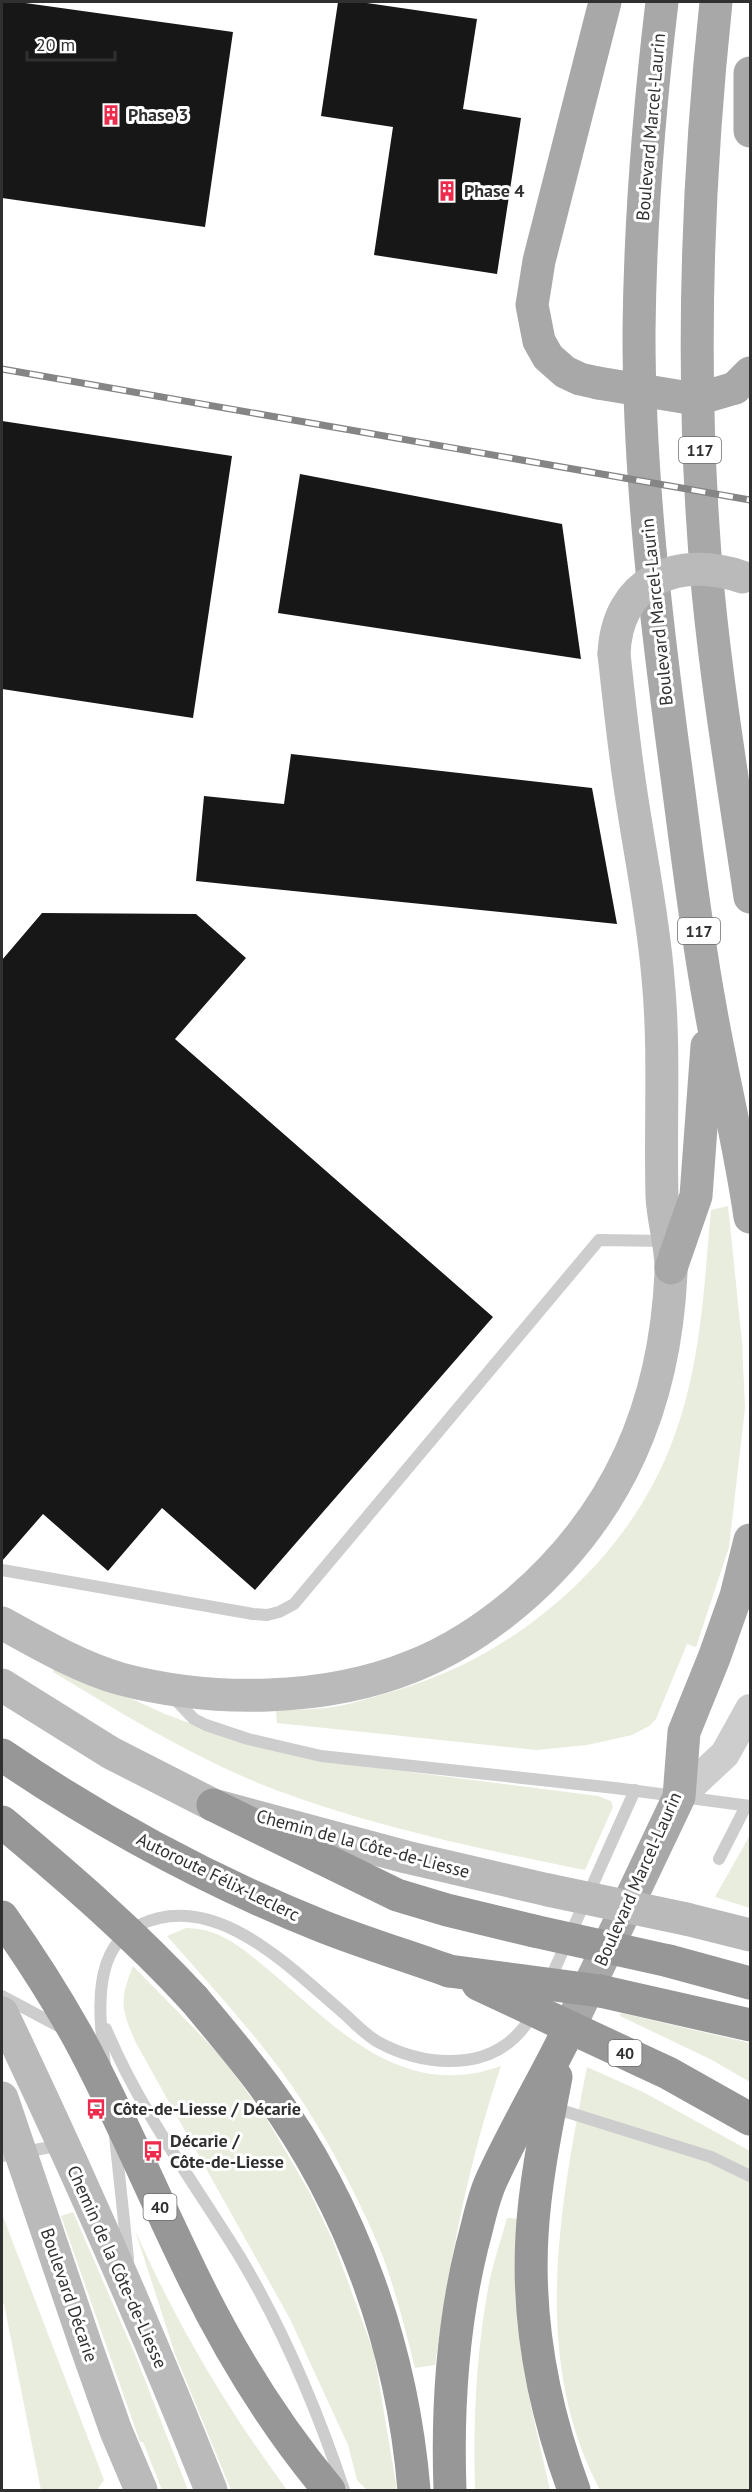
<svg xmlns="http://www.w3.org/2000/svg" width="752" height="2492" font-family="'PT Sans',sans-serif">
	<style>
		.green { fill: #e8eddd }
		.building { fill: #171717 }
		.lines { fill: none; stroke-linecap: round; stroke-linejoin: round }
		.service { stroke: #cdcdcd; stroke-width: 12 }
		.tertiary { stroke: #cdcdcd; stroke-width: 30 }
		.secondary { stroke: #bababa; stroke-width: 33 }
		.primary { stroke: #a8a8a8; stroke-width: 33 }
		.motorway { stroke: #979797; stroke-width: 33 }
		.rail-casing { stroke: #858585; stroke-width: 7 }
		.rail { stroke: #fff; stroke-width: 4.5; stroke-dasharray: 14; stroke-linecap: butt }
		.secondary-bridge { stroke: #bababa; stroke-width: 33 }
		.primary-bridge { stroke: #a8a8a8; stroke-width: 33 }
		.motorway-bridge { stroke: #979797; stroke-width: 33 }
		.labels { text-anchor: middle; stroke-width: 6; stroke-linejoin: round; paint-order: stroke }
		.shield { fill: #fff; stroke: #6e6e6e; stroke-width: 1.5 }
		.shield-label { font-size: 16px; font-weight: bold; fill: #303030 }
		.poi-label { font-size: 18px; font-weight: bold; fill: #303030; stroke: #fff; text-anchor: start }
		.street-label { font-size: 18px; fill: #303030; stroke: #fff }
	</style>
	<rect width="100%" height="100%" fill="#fff"/>
	<g class="green">
		<path d="M 728,1206 L 742,1342 L 745,1408 L 729,1547 L 696,1647 L 687,1644 L 656,1719 L 649,1726 L 632,1735 L 587,1745 L 537,1750 L 277,1723 L 276,1711 C 298,1709 322,1710 344,1705 C 388,1694 435,1680 476,1658 C 564,1611 640,1532 674,1437 C 701,1364 704,1287 711,1210 Z"/>
		<path d="M 57,1665 L 165,1714 L 232,1739 L 308,1759 L 598,1796 L 611,1801 L 613,1807 L 585,1870 C 479,1849 362,1824 263,1785 C 189,1755 121,1713 53,1672 Z"/>
		<path d="M 750,1835 L 750,1908 L 715,1897 Z"/>
		<path d="M 186,1928 C 216,1928 237,1944 259,1962 C 321,2012 381,2086 470,2074 C 480,2073 491,2069 501,2066 C 468,2163 449,2263 435,2365 L 415,2368 C 404,2326 394,2282 377,2242 C 354,2189 325,2134 292,2086 C 255,2033 210,1985 167,1936 Z"/>
		<path d="M 133,1966 L 221,2056 L 266,2118 L 310,2193 L 333,2241 L 374,2353 L 397,2490 L 367,2490 L 357,2480 L 348,2445 L 290,2319 L 136,2043 C 121,2009 119,2001 133,1966 Z"/>
		<path d="M 621,2013 L 750,2043 L 750,2082 L 712,2060 L 620,2016 Z"/>
		<path d="M 587,2067 L 645,2093 L 750,2151 L 750,2490 L 600,2490 C 530,2360 560,2204 587,2067 Z"/>
		<path d="M 73,2212 L 136,2357 L 188,2490 L 162,2490 L 143,2442 L 140,2442 L 61,2216 Z"/>
		<path d="M 2,2214 L 104,2480 L 97,2490 L 41,2490 L 4,2304 L 2,2304 Z"/>
		<path d="M 507,2218 L 520,2219 L 522,2335 L 531,2407 L 550,2490 L 475,2490 C 473,2424 476,2355 488,2289 C 492,2265 501,2241 507,2218 Z"/>
		<path d="M 135,2230 C 176,2323 227,2409 287,2490 L 231,2490 L 175,2354 Z"/>
	</g>
	<g class="building">
		<path d="M 2,2 L 18,2 L 233,32 L 205,227 L 2,198 Z"/>
		<path d="M 338,2 L 360,2 L 477,19 L 463,109 L 521,118 L 497,274 L 374,255 L 393,127 L 321,116 Z"/>
		<path d="M 2,421 L 232,456 L 193,718 L 2,689 Z"/>
		<path d="M 300,474 L 562,524 L 581,659 L 278,613 Z"/>
		<path d="M 291,754 L 592,788 L 617,924 L 196,881 L 204,796 L 284,804 Z"/>
		<path d="M 42,913 L 196,914 L 246,958 L 175,1039 L 493,1317 L 255,1590 L 162,1508 L 108,1571 L 43,1514 L 2,1561 L 2,960 Z"/>
	</g>
	<g class="lines">
		<g class="service">
			<path d="M 2,1570 L 253,1614 L 267,1615 L 279,1612 L 294,1604 L 599,1240 L 667,1241"/>
			<path d="M 172,1696 L 194,1719 L 206,1725 L 248,1739 L 321,1756 L 615,1788 L 750,1806"/>
			<path d="M 719,1859 L 746,1806"/>
			<path d="M 548,1984 L 635,1790"/>
			<path d="M 2,1996 L 64,2029"/>
			<path d="M 106,2029 C 140,2111 194,2182 240,2257 C 284,2331 317,2409 344,2490"/>
			<path d="M 105,2066 C 100,2020 89,1950 139,1925 C 214,1889 287,1965 340,2010 C 352,2020 364,2034 378,2042 C 406,2057 434,2064 466,2060 C 497,2056 519,2039 534,2012"/>
			<path d="M 551,2107 L 711,2157 L 750,2176"/>
			<path d="M 115,2136 L 128,2259"/>
			<path d="M 2,2156 L 62,2145"/>
		</g>
		<path class="tertiary" d="M 679,1797 L 725,1754 L 750,1709"/>
		<g class="secondary">
			<path d="M 2,1623 C 40,1644 79,1667 121,1679 C 212,1703 325,1702 413,1666 C 451,1651 486,1628 518,1601 C 619,1514 665,1405 671,1273 C 672,1247 663,1221 662,1196 C 660,1123 665,1050 658,978 C 653,916 640,854 631,793 C 624,747 619,700 614,654"/>
			<path d="M 2,1685 L 111,1753 L 213,1805 L 406,1857 L 548,1890"/>
			<path d="M 686,1919 L 750,1935"/>
			<path d="M 2,2013 C 77,2170 147,2329 211,2490"/>
			<path d="M 2,2098 L 86,2346 L 116,2431 L 141,2490"/>
		</g>
		<g class="primary">
			<path d="M 662,2 C 649,111 640,222 639,333 C 639,477 656,620 675,762 C 686,843 695,925 710,1006 C 722,1076 740,1146 750,1217"/>
			<path d="M 716,2 C 695,200 690,392 708,591 C 718,694 735,795 750,897"/>
			<path d="M 750,73 L 750,131"/>
			<path d="M 598,383 L 580,379 L 565,372 L 548,357 L 539,341 L 532,305 L 539,261 L 605,2"/>
			<path d="M 735,388 L 750,373"/>
			<path d="M 671,1268 L 696,1196 L 707,1046"/>
			<path d="M 562,2043 L 679,1797 L 684,1732 L 714,1658 L 736,1596 L 750,1540"/>
		</g>
		<g class="motorway">
			<path d="M 2,1755 C 102,1823 211,1882 324,1927 C 365,1943 407,1956 449,1971"/>
			<path d="M 213,1805 L 397,1895 L 447,1910 L 534,1931"/>
			<path d="M 669,1961 L 750,1983"/>
			<path d="M 600,1991 L 750,2025"/>
			<path d="M 194,1999 C 219,2029 245,2059 268,2091 C 353,2208 402,2347 414,2490"/>
			<path d="M 582,2033 L 668,2073 L 750,2119"/>
			<path d="M 556,2077 C 546,2129 535,2182 532,2235 C 527,2322 544,2409 574,2490"/>
			<path d="M 450,2490 C 447,2407 452,2328 472,2246 C 478,2225 482,2201 491,2181 C 512,2134 539,2089 562,2043"/>
		</g>
		<g class="rail-casing">
			<path id="rail" d="M 2,369 L 750,500"/>
		</g>
		<use href="#rail" class="rail"/>
		<g class="secondary-bridge">
			<path d="M 614,654 C 617,580 678,555 742,577"/>
			<path d="M 548,1890 L 686,1919"/>
		</g>
		<path class="primary-bridge" d="M 598,383 L 683,397 L 708,396 L 735,388"/>
		<g class="motorway-bridge">
			<path d="M 2,1822 C 69,1878 134,1934 194,1999"/>
			<path d="M 2,1917 C 29,1955 54,1994 77,2035 C 118,2110 150,2188 187,2264 C 225,2344 272,2422 329,2490"/>
			<path d="M 534,1931 L 669,1961"/>
			<path d="M 449,1971 L 600,1991"/>
			<path d="M 478,1984 L 582,2033"/>
		</g>
	</g>
	<defs>
		<g id="building-bare" transform="scale(1.62)"><path d="M-4-6H4V6H1V3H-1V6H-4ZM-2.5-4.3h1.7v1.8h-1.7ZM.8-4.3h1.7v1.8H.8ZM-2.5-1h1.7V.8h-1.7ZM.8-1h1.7V.8H.8Z" fill="#ed2b4d" stroke="#fff" stroke-width="2.5" paint-order="stroke"/></g>
		<g id="bus-bare" transform="scale(1.62)"><path d="M-5-6H5V4H4V6H2V4H-2V6H-4V4H-5ZM-3.5-4V0h7V-4ZM-3.5 1.2v1.5H-2V1.2ZM2 1.2v1.5H3.5V1.2Z" fill="#ed2b4d" stroke="#fff" stroke-width="2.5" paint-order="stroke"/></g>
	</defs>
	<g fill-rule="evenodd">
		<use href="#building-bare" x="111" y="115"/>
		<use href="#building-bare" x="447" y="191"/>
		<use href="#bus-bare" x="96" y="2109"/>
		<use href="#bus-bare" x="153" y="2151"/>
	</g>
	<g class="labels">
		<g class="shield">
			<rect x="679" y="437" width="42" height="26" rx="4.5"/>
			<rect x="678" y="918" width="42" height="26" rx="4.5"/>
			<rect x="608.5" y="2040" width="33" height="26" rx="4.5"/>
			<rect x="143.5" y="2194" width="33" height="26" rx="4.5"/>
		</g>
		<g class="shield-label">
			<text x="700" y="456">117</text>
			<text x="699" y="937">117</text>
			<text x="625" y="2059">40</text>
			<text x="160" y="2213">40</text>
		</g>
		<g class="poi-label">
			<text x="128" y="121">Phase 3</text>
			<text x="464" y="197">Phase 4</text>
			<text x="113" y="2115">Côte-de-Liesse / Décarie</text>
			<text x="170" y="2147">Décarie /<tspan x="170" dy="21">Côte-de-Liesse</tspan></text>
		</g>
		<g class="street-label">
			<text transform="translate(651 127) rotate(-85)" y="6">Boulevard Marcel-Laurin</text>
			<text transform="translate(657 612) rotate(-96)" y="6">Boulevard Marcel-Laurin</text>
			<text transform="translate(363 1844) rotate(15)" y="6">Chemin de la Côte-de-Liesse</text>
			<text transform="translate(218 1877) rotate(26)" y="6">Autoroute Félix-Leclerc</text>
			<text transform="translate(638 1879) rotate(-66)" y="6">Boulevard Marcel-Laurin</text>
			<text transform="translate(117 2267) rotate(66)" y="6">Chemin de la Côte-de-Liesse</text>
			<text transform="translate(69 2295) rotate(71)" y="6">Boulevard Décarie</text>
		</g>
	</g>
	<rect width="752" height="2492" fill="none" stroke="#303030" stroke-width="6"/>
	<path d="M27 51v9h88v-9" fill="none" stroke="#303030" stroke-width="3"/>
	<text x="36" y="51" font-size="18" fill="#303030" stroke="#ffffff" stroke-width="4.5" paint-order="stroke">20 m</text>
</svg>
